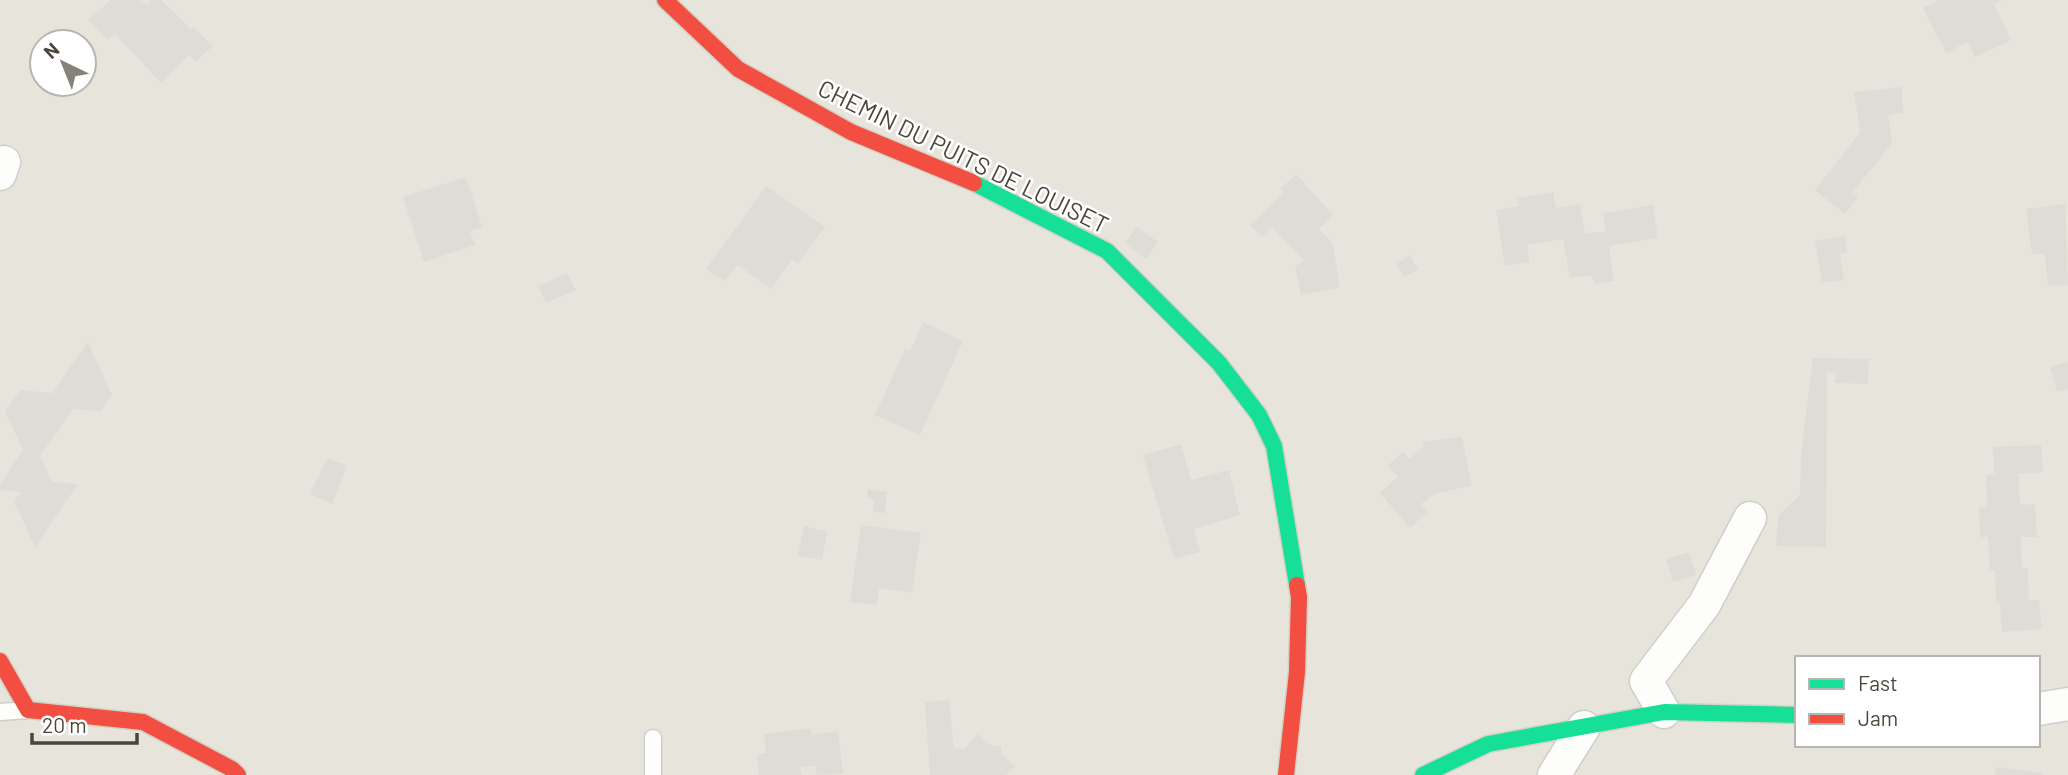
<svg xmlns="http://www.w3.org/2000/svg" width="2068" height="775" font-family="Barlow,sans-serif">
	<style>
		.residential { fill: #e7e5db; fill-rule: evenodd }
		.building { fill: #dddcd6 }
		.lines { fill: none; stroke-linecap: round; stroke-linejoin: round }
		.lane-casing { stroke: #cfcec8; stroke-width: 19 }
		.street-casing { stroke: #cfcec8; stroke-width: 35 }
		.fast-casing { stroke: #d3d1c4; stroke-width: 19 }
		.jam-casing { stroke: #d3d1c4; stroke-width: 19 }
		.lane { stroke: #fdfdfc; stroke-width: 16 }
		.street { stroke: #fdfdfc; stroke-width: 32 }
		.fast { stroke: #16e098; stroke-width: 16 }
		.jam { stroke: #f24e42; stroke-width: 16 }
		.labels { text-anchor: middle; stroke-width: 5; stroke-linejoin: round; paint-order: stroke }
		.street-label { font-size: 24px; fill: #4b4538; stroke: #fff }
	</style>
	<rect width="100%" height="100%" fill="#f3f3ee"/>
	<path class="residential" d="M 0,0 L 2068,0 L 2068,775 L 0,775 ZM 42,42 L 84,42 L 84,84 L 42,84 ZM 1797,658 L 2038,658 L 2038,745 L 1797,745 Z"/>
	<g class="building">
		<path d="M 111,0 L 141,0 L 146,5 L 152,0 L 161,0 L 191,29 L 193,27 L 213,46 L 195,62 L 189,55 L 161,83 L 116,35 L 108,40 L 88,20 Z"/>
		<path d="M 1938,0 L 2002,0 L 1994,4 L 2011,40 L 1975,57 L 1968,42 L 1946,53 L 1923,8 Z"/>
		<path d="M 1902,87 L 1903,113 L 1888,115 L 1892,143 L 1852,193 L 1858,197 L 1845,214 L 1815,190 L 1860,132 L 1854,92 Z"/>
		<path d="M 1296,174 L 1333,215 L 1319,229 L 1333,244 L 1340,287 L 1301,295 L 1295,267 L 1304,260 L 1272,227 L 1262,237 L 1250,225 L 1284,193 L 1280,189 Z"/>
		<path d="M 466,177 L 482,227 L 470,231 L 475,245 L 424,262 L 403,197 Z"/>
		<path d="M 766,186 L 825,227 L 798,264 L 792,260 L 771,289 L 738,265 L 724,281 L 706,269 Z"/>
		<path d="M 1553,192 L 1556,208 L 1580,204 L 1585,234 L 1606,231 L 1603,213 L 1653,205 L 1658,238 L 1609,246 L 1614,281 L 1594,284 L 1592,275 L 1570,278 L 1563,239 L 1527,245 L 1530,262 L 1505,266 L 1496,210 L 1519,206 L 1517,198 Z"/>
		<path d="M 2065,204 L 2068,285 L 2048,286 L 2045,254 L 2032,254 L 2026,209 Z"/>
		<path d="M 1137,227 L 1158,242 L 1146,259 L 1125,243 Z"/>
		<path d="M 1845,236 L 1847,253 L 1840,254 L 1844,280 L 1822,282 L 1815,241 Z"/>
		<path d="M 1410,255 L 1418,269 L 1404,277 L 1396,264 Z"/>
		<path d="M 567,273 L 576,290 L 546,303 L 538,286 Z"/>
		<path d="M 923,322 L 963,341 L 920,435 L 875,415 L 905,349 L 910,352 Z"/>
		<path d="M 88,342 L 112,395 L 100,411 L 73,409 L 40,456 L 52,482 L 78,484 L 35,547 L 14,501 L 21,492 L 0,490 L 0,484 L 23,450 L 5,411 L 20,390 L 52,393 Z"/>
		<path d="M 1813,358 L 1869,359 L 1868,384 L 1835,383 L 1836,373 L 1827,372 L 1826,547 L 1776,546 L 1778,516 L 1800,495 L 1801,455 Z"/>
		<path d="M 2068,362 L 2068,389 L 2057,392 L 2050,367 Z"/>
		<path d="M 1462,437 L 1472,486 L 1436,493 L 1421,504 L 1427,512 L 1410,528 L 1380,493 L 1398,477 L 1387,466 L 1403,452 L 1409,459 L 1423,447 L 1422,442 Z"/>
		<path d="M 1181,444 L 1191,480 L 1229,470 L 1240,515 L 1194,529 L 1200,552 L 1174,559 L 1143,455 Z"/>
		<path d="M 2041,445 L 2043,472 L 2018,474 L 2020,505 L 2035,504 L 2037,537 L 2021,537 L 2022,569 L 2028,568 L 2029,600 L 2039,600 L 2042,629 L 2002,632 L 2000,603 L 1996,603 L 1995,570 L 1990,570 L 1988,537 L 1980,537 L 1979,508 L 1987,507 L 1986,475 L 1994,474 L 1993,447 Z"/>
		<path d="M 327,459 L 347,465 L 332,504 L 310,494 Z"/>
		<path d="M 868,489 L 887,492 L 885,513 L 873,512 L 874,499 L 867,498 Z"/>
		<path d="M 861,525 L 921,533 L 912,593 L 879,588 L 877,605 L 850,602 Z"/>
		<path d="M 804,526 L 827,531 L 822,560 L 798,556 Z"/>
		<path d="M 1689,552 L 1696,575 L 1673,582 L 1666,559 Z"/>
		<path d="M 949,700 L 954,749 L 965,748 L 978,734 L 990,745 L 1001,746 L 1002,755 L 1015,766 L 1006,775 L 930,775 L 925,702 Z"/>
		<path d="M 810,728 L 812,735 L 838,731 L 843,774 L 817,775 L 815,766 L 800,767 L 802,775 L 759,775 L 757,755 L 766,753 L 764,734 Z"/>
		<path d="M 1996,767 L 2043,773 L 2043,775 L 1995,775 Z"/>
	</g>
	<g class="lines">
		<g class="lane-casing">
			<g id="lane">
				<path d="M 0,712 L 28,710"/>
				<path d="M 653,738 L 653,775"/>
			</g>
		</g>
		<g class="street-casing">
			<g id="street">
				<path d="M 0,174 L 4,162"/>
				<path d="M 2038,709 L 2068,704"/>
				<path d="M 1664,712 L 1646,681 L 1704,605 L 1750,518"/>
				<path d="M 1554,775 L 1584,727"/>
			</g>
		</g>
		<g class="fast-casing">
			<g id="fast">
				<path d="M 974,183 L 1107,251 L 1219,363 L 1259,415 L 1274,446 L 1297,585"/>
				<path d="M 1423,775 L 1488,744 L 1664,712 L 1797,715"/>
			</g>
		</g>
		<g class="jam-casing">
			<g id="jam">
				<path d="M 665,0 L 738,69 L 851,132 L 974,183"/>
				<path d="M 0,661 L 28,710 L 143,722 L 232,769 L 238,775"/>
				<path d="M 1286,775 L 1297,672 L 1299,597 L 1297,585"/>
			</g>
		</g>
		<use href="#lane" class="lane"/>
		<use href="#street" class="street"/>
		<use href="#fast" class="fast"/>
		<use href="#jam" class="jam"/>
	</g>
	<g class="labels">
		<g class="street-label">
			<text transform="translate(963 157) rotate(26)" y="8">CHEMIN DU PUITS DE LOUISET</text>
		</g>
	</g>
	<rect x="1795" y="656" width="245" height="91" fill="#ffffff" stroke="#b7b5af" stroke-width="2"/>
	<rect x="1809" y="679" width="35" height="10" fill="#16e098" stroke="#b7b5af" stroke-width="2"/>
	<text x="1858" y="691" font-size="21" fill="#4b4538">Fast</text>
	<rect x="1809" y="714" width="35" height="10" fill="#f24e42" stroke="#b7b5af" stroke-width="2"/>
	<text x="1858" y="726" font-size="21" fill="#4b4538">Jam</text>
	<g transform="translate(63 63) rotate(317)"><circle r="33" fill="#ffffff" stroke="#b7b5af" stroke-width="2"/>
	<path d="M0-5L12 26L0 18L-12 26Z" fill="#868278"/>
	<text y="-10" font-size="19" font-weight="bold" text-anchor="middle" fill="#4b4538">N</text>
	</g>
	<path d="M32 733v10h105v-10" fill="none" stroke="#4b4538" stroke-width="3.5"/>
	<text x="42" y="733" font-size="21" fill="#4b4538" stroke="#ffffff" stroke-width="5" paint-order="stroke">20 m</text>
</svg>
